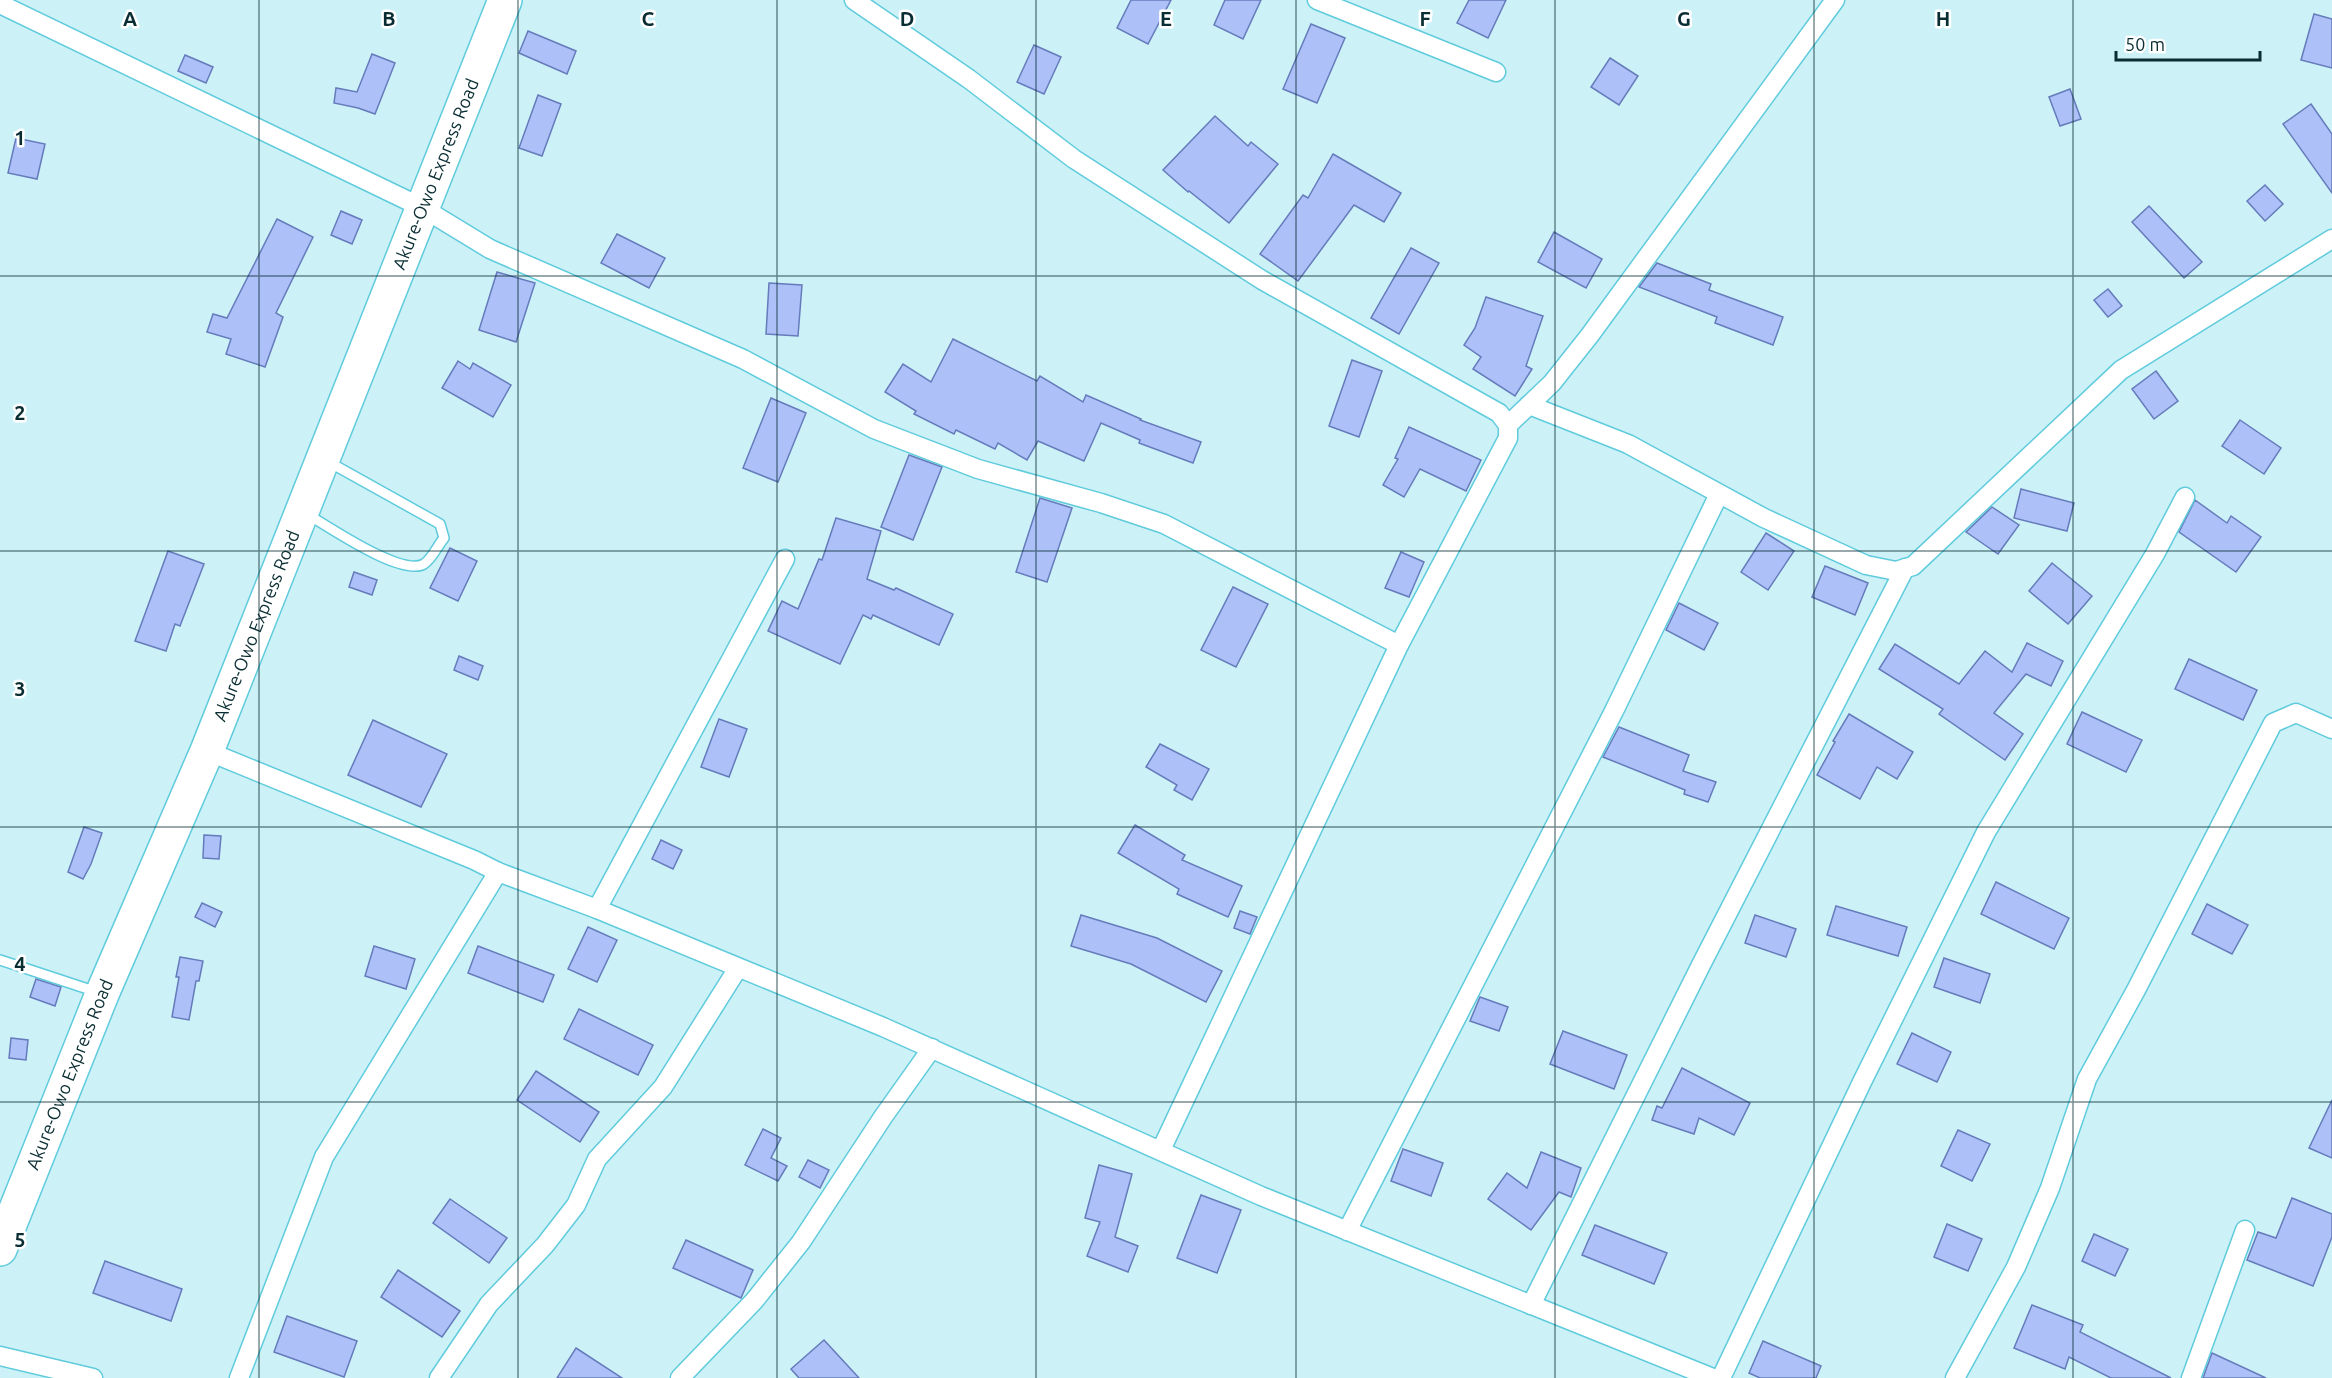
<svg xmlns="http://www.w3.org/2000/svg" width="2332" height="1378" font-family="Ubuntu,sans-serif">
	<style>
		.building { fill: #adc1f8; stroke: #657bbb; stroke-width: 1.5 }
		.lines { fill: none; stroke-linecap: round; stroke-linejoin: round }
		.lane-casing { stroke: #5fcbdc; stroke-width: 12 }
		.street-casing { stroke: #5fcbdc; stroke-width: 21 }
		.highway-casing { stroke: #5fcbdc; stroke-width: 36 }
		.lane { stroke: #fff; stroke-width: 9 }
		.street { stroke: #fff; stroke-width: 18 }
		.highway { stroke: #fff; stroke-width: 33 }
		.grid { fill: none; stroke: #092d32; stroke-width: 1.5; stroke-opacity: 0.55 }
		.labels { text-anchor: middle; stroke-width: 5; stroke-linejoin: round; paint-order: stroke }
		.street-label { font-size: 18px; fill: #092d32; stroke: #fff }
		.grid-label { font-size: 20px; text-anchor: middle; font-weight: bold; fill: #092d32; stroke: #fff; stroke-width: 5; stroke-linejoin: round; paint-order: stroke }
	</style>
	<rect width="100%" height="100%" fill="#ccf2f8"/>
	<g class="building">
		<path d="M 1131,0 L 1171,0 L 1148,44 L 1117,28 Z"/>
		<path d="M 1225,0 L 1261,0 L 1243,39 L 1214,25 Z"/>
		<path d="M 1469,0 L 1506,0 L 1488,38 L 1457,23 Z"/>
		<path d="M 2314,14 L 2332,19 L 2332,68 L 2301,60 Z"/>
		<path d="M 1311,24 L 1345,38 L 1317,103 L 1283,89 Z"/>
		<path d="M 528,31 L 576,51 L 567,74 L 519,53 Z"/>
		<path d="M 1034,45 L 1061,57 L 1044,94 L 1017,82 Z"/>
		<path d="M 372,54 L 395,63 L 375,114 L 358,108 L 334,103 L 336,88 L 357,92 Z"/>
		<path d="M 185,55 L 213,67 L 206,83 L 178,71 Z"/>
		<path d="M 1610,58 L 1638,76 L 1619,105 L 1591,87 Z"/>
		<path d="M 2070,89 L 2081,119 L 2060,126 L 2049,97 Z"/>
		<path d="M 538,95 L 561,104 L 542,156 L 519,148 Z"/>
		<path d="M 2311,104 L 2332,134 L 2332,193 L 2283,124 Z"/>
		<path d="M 1215,116 L 1248,146 L 1251,142 L 1278,164 L 1229,223 L 1189,191 L 1188,192 L 1163,170 Z"/>
		<path d="M 16,138 L 45,144 L 37,179 L 8,173 Z"/>
		<path d="M 1333,154 L 1401,193 L 1384,222 L 1354,205 L 1298,281 L 1260,254 L 1303,195 L 1308,198 Z"/>
		<path d="M 2265,185 L 2283,204 L 2265,221 L 2247,201 Z"/>
		<path d="M 2149,206 L 2202,262 L 2184,278 L 2132,222 Z"/>
		<path d="M 341,211 L 362,220 L 352,244 L 331,235 Z"/>
		<path d="M 277,219 L 313,237 L 276,313 L 283,317 L 265,367 L 226,354 L 231,339 L 207,332 L 213,314 L 227,318 Z"/>
		<path d="M 1554,232 L 1602,259 L 1586,288 L 1538,262 Z"/>
		<path d="M 617,234 L 665,258 L 649,288 L 601,263 Z"/>
		<path d="M 1411,248 L 1439,263 L 1399,334 L 1371,318 Z"/>
		<path d="M 1657,263 L 1711,284 L 1709,290 L 1783,317 L 1773,345 L 1715,323 L 1717,317 L 1639,287 Z"/>
		<path d="M 497,272 L 535,283 L 516,342 L 479,330 Z"/>
		<path d="M 769,283 L 802,285 L 798,336 L 766,334 Z"/>
		<path d="M 2108,289 L 2122,306 L 2108,317 L 2094,300 Z"/>
		<path d="M 1486,297 L 1543,316 L 1526,366 L 1532,369 L 1515,396 L 1473,369 L 1481,357 L 1464,345 L 1475,328 Z"/>
		<path d="M 953,339 L 1037,381 L 1040,376 L 1083,402 L 1086,395 L 1141,419 L 1140,420 L 1201,442 L 1193,463 L 1139,443 L 1140,440 L 1101,423 L 1084,461 L 1038,441 L 1027,460 L 998,443 L 995,449 L 956,430 L 954,434 L 914,414 L 916,411 L 885,392 L 903,364 L 931,382 Z"/>
		<path d="M 1352,360 L 1382,371 L 1359,437 L 1329,426 Z"/>
		<path d="M 458,361 L 470,369 L 473,363 L 511,385 L 493,417 L 442,388 Z"/>
		<path d="M 2156,371 L 2178,401 L 2154,419 L 2132,389 Z"/>
		<path d="M 771,398 L 806,413 L 778,482 L 743,468 Z"/>
		<path d="M 2240,420 L 2281,448 L 2264,474 L 2222,446 Z"/>
		<path d="M 1409,427 L 1481,460 L 1466,491 L 1420,469 L 1404,497 L 1383,485 L 1398,459 L 1395,458 Z"/>
		<path d="M 909,455 L 942,467 L 913,540 L 881,527 Z"/>
		<path d="M 2021,489 L 2074,503 L 2067,531 L 2014,518 Z"/>
		<path d="M 1040,498 L 1072,508 L 1047,582 L 1016,572 Z"/>
		<path d="M 2195,500 L 2227,523 L 2231,516 L 2261,537 L 2236,572 L 2179,532 Z"/>
		<path d="M 1992,507 L 2019,525 L 1998,554 L 1966,532 Z"/>
		<path d="M 836,518 L 881,531 L 867,579 L 894,590 L 896,588 L 953,614 L 939,645 L 873,615 L 871,619 L 863,615 L 840,664 L 768,631 L 782,601 L 798,609 L 819,559 L 822,560 Z"/>
		<path d="M 1766,533 L 1794,551 L 1768,590 L 1741,572 Z"/>
		<path d="M 450,548 L 477,561 L 458,601 L 430,588 Z"/>
		<path d="M 168,551 L 204,564 L 180,626 L 175,624 L 166,651 L 135,641 Z"/>
		<path d="M 1401,552 L 1424,562 L 1409,597 L 1385,588 Z"/>
		<path d="M 2052,563 L 2092,596 L 2068,624 L 2029,591 Z"/>
		<path d="M 1825,566 L 1868,583 L 1855,615 L 1812,597 Z"/>
		<path d="M 354,572 L 377,580 L 372,595 L 349,587 Z"/>
		<path d="M 1233,587 L 1268,604 L 1236,667 L 1201,650 Z"/>
		<path d="M 1679,603 L 1718,623 L 1704,650 L 1666,630 Z"/>
		<path d="M 2027,643 L 2063,661 L 2051,686 L 2026,674 L 1994,713 L 2023,734 L 2005,760 L 1939,714 L 1943,709 L 1879,669 L 1895,644 L 1959,684 L 1985,651 L 2012,672 Z"/>
		<path d="M 459,656 L 483,666 L 478,680 L 454,670 Z"/>
		<path d="M 2189,659 L 2257,690 L 2243,720 L 2175,689 Z"/>
		<path d="M 2082,712 L 2142,740 L 2126,772 L 2067,744 Z"/>
		<path d="M 1849,714 L 1913,752 L 1897,779 L 1877,767 L 1860,799 L 1817,775 L 1835,742 L 1833,741 Z"/>
		<path d="M 719,719 L 747,729 L 729,777 L 701,767 Z"/>
		<path d="M 373,720 L 447,754 L 421,807 L 348,775 Z"/>
		<path d="M 1619,727 L 1689,755 L 1683,771 L 1716,782 L 1708,802 L 1684,794 L 1685,790 L 1603,757 Z"/>
		<path d="M 1160,744 L 1209,769 L 1192,800 L 1174,790 L 1177,785 L 1146,767 Z"/>
		<path d="M 1135,825 L 1185,855 L 1182,860 L 1242,886 L 1228,917 L 1177,894 L 1179,889 L 1118,853 Z"/>
		<path d="M 84,827 L 102,833 L 91,864 L 83,879 L 68,872 Z"/>
		<path d="M 204,835 L 221,836 L 219,859 L 203,858 Z"/>
		<path d="M 661,840 L 682,850 L 673,869 L 652,859 Z"/>
		<path d="M 1996,882 L 2069,918 L 2054,949 L 1981,914 Z"/>
		<path d="M 202,903 L 222,912 L 215,927 L 195,917 Z"/>
		<path d="M 2207,904 L 2248,925 L 2232,954 L 2192,934 Z"/>
		<path d="M 1836,906 L 1907,927 L 1898,956 L 1827,935 Z"/>
		<path d="M 1240,911 L 1257,917 L 1250,934 L 1234,928 Z"/>
		<path d="M 1081,915 L 1157,938 L 1222,971 L 1206,1002 L 1131,964 L 1071,946 Z"/>
		<path d="M 1755,915 L 1796,929 L 1786,957 L 1745,943 Z"/>
		<path d="M 588,927 L 617,940 L 597,982 L 568,969 Z"/>
		<path d="M 374,946 L 415,959 L 406,989 L 365,976 Z"/>
		<path d="M 478,946 L 554,975 L 543,1002 L 468,973 Z"/>
		<path d="M 180,957 L 203,961 L 199,981 L 196,981 L 189,1020 L 172,1017 L 179,977 L 176,977 Z"/>
		<path d="M 1944,958 L 1990,974 L 1980,1003 L 1934,987 Z"/>
		<path d="M 36,979 L 61,987 L 55,1006 L 30,997 Z"/>
		<path d="M 1480,997 L 1508,1007 L 1499,1031 L 1470,1021 Z"/>
		<path d="M 579,1009 L 653,1045 L 638,1075 L 564,1039 Z"/>
		<path d="M 1563,1031 L 1627,1055 L 1614,1089 L 1550,1064 Z"/>
		<path d="M 1912,1033 L 1951,1052 L 1937,1082 L 1897,1064 Z"/>
		<path d="M 11,1038 L 28,1040 L 26,1060 L 9,1058 Z"/>
		<path d="M 1682,1068 L 1750,1103 L 1734,1135 L 1699,1118 L 1694,1134 L 1652,1120 L 1657,1106 L 1662,1108 Z"/>
		<path d="M 536,1071 L 599,1112 L 580,1142 L 517,1100 Z"/>
		<path d="M 2332,1100 L 2332,1158 L 2309,1148 Z"/>
		<path d="M 763,1129 L 781,1138 L 771,1158 L 787,1166 L 778,1181 L 745,1165 Z"/>
		<path d="M 1958,1130 L 1990,1144 L 1972,1181 L 1941,1166 Z"/>
		<path d="M 1403,1149 L 1443,1163 L 1431,1196 L 1391,1181 Z"/>
		<path d="M 1541,1152 L 1581,1168 L 1571,1197 L 1559,1192 L 1531,1230 L 1488,1199 L 1507,1173 L 1527,1188 Z"/>
		<path d="M 808,1160 L 829,1170 L 820,1188 L 799,1177 Z"/>
		<path d="M 1099,1165 L 1132,1174 L 1115,1237 L 1138,1246 L 1128,1272 L 1087,1256 L 1100,1222 L 1085,1218 Z"/>
		<path d="M 1201,1195 L 1241,1210 L 1217,1273 L 1177,1258 Z"/>
		<path d="M 2292,1198 L 2332,1214 L 2332,1237 L 2313,1286 L 2247,1260 L 2258,1232 L 2276,1238 Z"/>
		<path d="M 450,1199 L 507,1238 L 489,1263 L 433,1223 Z"/>
		<path d="M 1947,1224 L 1982,1239 L 1968,1271 L 1934,1257 Z"/>
		<path d="M 1595,1225 L 1667,1253 L 1654,1284 L 1582,1255 Z"/>
		<path d="M 2094,1234 L 2128,1249 L 2115,1276 L 2082,1261 Z"/>
		<path d="M 686,1240 L 753,1270 L 741,1298 L 673,1268 Z"/>
		<path d="M 105,1261 L 182,1289 L 171,1321 L 93,1293 Z"/>
		<path d="M 398,1270 L 460,1311 L 442,1337 L 381,1297 Z"/>
		<path d="M 2032,1305 L 2083,1325 L 2080,1332 L 2171,1378 L 2111,1378 L 2069,1357 L 2065,1369 L 2014,1348 Z"/>
		<path d="M 287,1316 L 357,1341 L 344,1377 L 274,1352 Z"/>
		<path d="M 824,1340 L 859,1378 L 799,1378 L 791,1369 Z"/>
		<path d="M 1763,1341 L 1821,1366 L 1816,1378 L 1760,1378 L 1749,1373 Z"/>
		<path d="M 576,1348 L 622,1378 L 557,1378 Z"/>
		<path d="M 2212,1353 L 2266,1378 L 2203,1378 Z"/>
	</g>
	<g class="lines">
		<g class="lane-casing">
			<g id="lane">
				<path d="M 307,514 C 329,527 402,577 424,564 C 432,559 438,545 444,538 L 440,524 L 327,461"/>
				<path d="M 0,960 L 97,992"/>
			</g>
		</g>
		<g class="street-casing">
			<g id="street">
				<path d="M 854,0 L 969,79 L 1074,159 L 1262,280 L 1499,413 L 1508,425 L 1508,438 L 1399,645 L 1161,1150"/>
				<path d="M 1317,0 L 1496,72"/>
				<path d="M 0,4 L 421,207 L 490,249 L 743,359 L 874,429 L 978,469 L 1101,503 L 1164,524 L 1399,645"/>
				<path d="M 1529,405 L 1628,444 L 1764,518 L 1866,565 L 1896,571 L 1913,566 L 2121,370 L 2332,239"/>
				<path d="M 1508,425 L 1552,383 L 1590,335 L 1835,0"/>
				<path d="M 207,751 L 474,860 L 498,872 L 324,1157 L 239,1378"/>
				<path d="M 498,872 L 597,909 L 883,1027 L 1261,1196 L 1713,1378"/>
				<path d="M 597,909 L 785,559"/>
				<path d="M 1347,1231 L 1614,711 L 1719,494"/>
				<path d="M 1531,1305 L 1701,965 L 1905,568"/>
				<path d="M 0,1356 L 93,1378"/>
				<path d="M 439,1378 L 489,1304 L 545,1245 L 576,1205 L 597,1159 L 663,1087 L 738,968"/>
				<path d="M 680,1378 L 754,1301 L 801,1242 L 883,1117 L 932,1048"/>
				<path d="M 1721,1378 L 1862,1082 L 1986,832 L 2155,554 L 2185,497"/>
				<path d="M 1955,1378 L 2016,1267 L 2050,1188 L 2087,1079 L 2136,990 L 2273,723 L 2296,713 L 2332,729"/>
				<path d="M 2191,1378 L 2245,1230"/>
			</g>
		</g>
		<g class="highway-casing">
			<g id="highway">
				<path id="s1" d="M 0,1249 L 102,994 L 207,751 L 505,0"/>
			</g>
		</g>
		<use href="#lane" class="lane"/>
		<use href="#street" class="street"/>
		<use href="#highway" class="highway"/>
	</g>
	<path class="grid" d="M 259,0 L 259,1378M 518,0 L 518,1378M 777,0 L 777,1378M 1036,0 L 1036,1378M 1296,0 L 1296,1378M 1555,0 L 1555,1378M 1814,0 L 1814,1378M 2073,0 L 2073,1378M 0,276 L 2332,276M 0,551 L 2332,551M 0,827 L 2332,827M 0,1102 L 2332,1102"/>
	<g class="labels">
		<g class="street-label">
			<text dy="6" stroke="none"><textPath href="#s1" startOffset="1160">Akure-Owo Express Road</textPath></text>
			<text dy="6" stroke="none"><textPath href="#s1" startOffset="674">Akure-Owo Express Road</textPath></text>
			<text dy="6" stroke="none"><textPath href="#s1" startOffset="188">Akure-Owo Express Road</textPath></text>
		</g>
	</g>
	<g class="grid-label">
		<text x="130" y="26">A</text>
		<text x="389" y="26">B</text>
		<text x="648" y="26">C</text>
		<text x="907" y="26">D</text>
		<text x="1166" y="26">E</text>
		<text x="1425" y="26">F</text>
		<text x="1684" y="26">G</text>
		<text x="1943" y="26">H</text>
		<text x="20" y="145">1</text>
		<text x="20" y="420">2</text>
		<text x="20" y="696">3</text>
		<text x="20" y="971">4</text>
		<text x="20" y="1247">5</text>
	</g>
	<path d="M2116 51v9h144v-9" fill="none" stroke="#092d32" stroke-width="3"/>
	<text x="2125" y="51" font-size="18" fill="#092d32" stroke="#ffffff" stroke-width="4.5" paint-order="stroke">50 m</text>
</svg>
